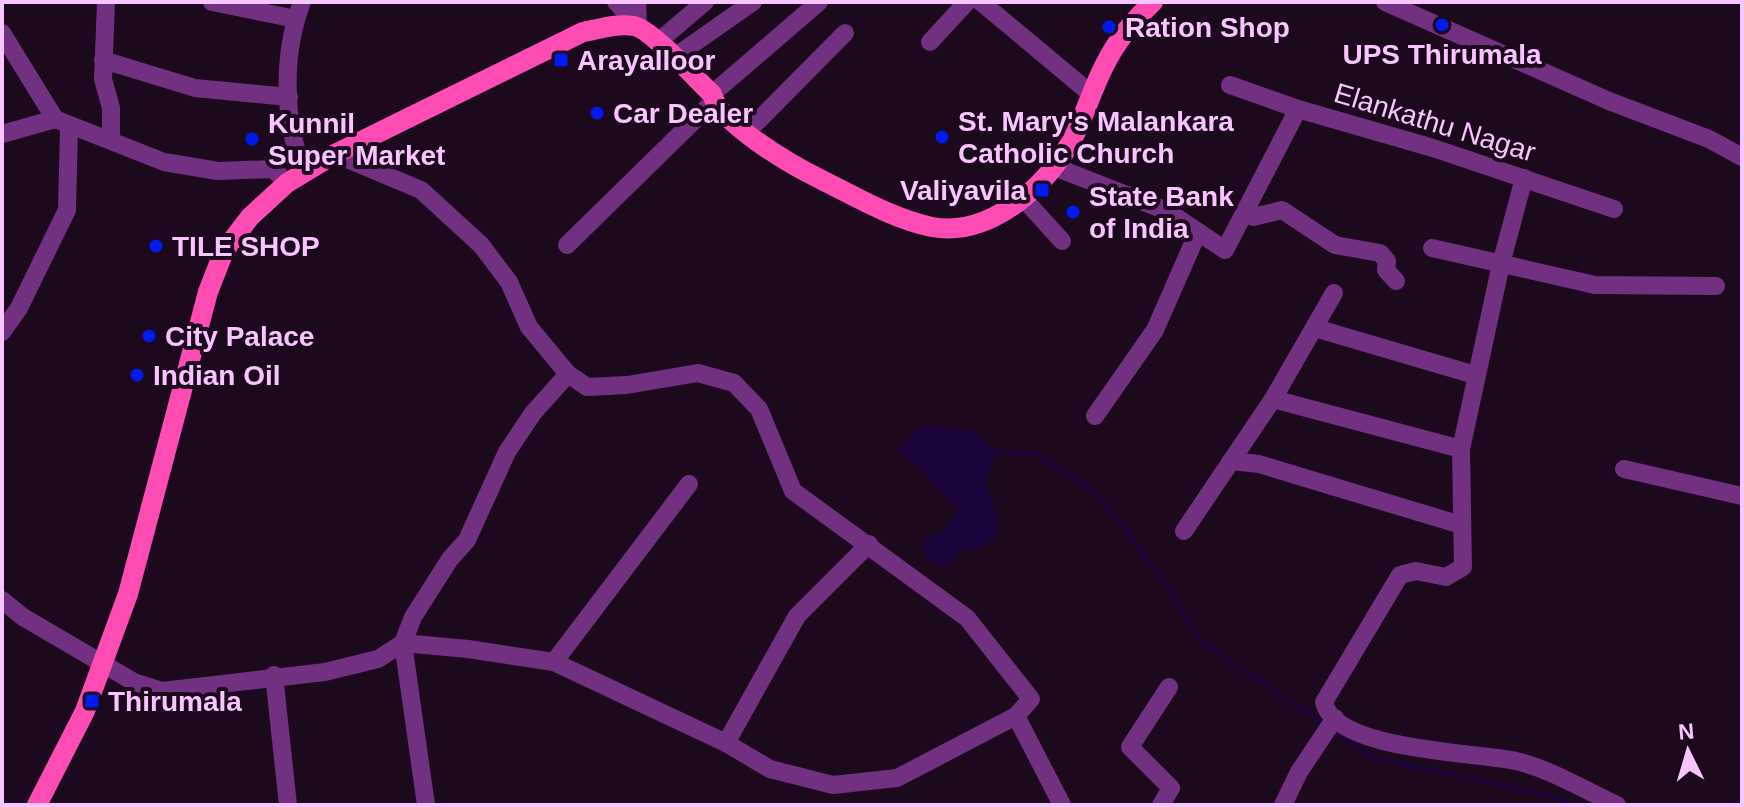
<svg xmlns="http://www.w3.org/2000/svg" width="1744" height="807" font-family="Arial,sans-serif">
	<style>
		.water { fill: #1b043b }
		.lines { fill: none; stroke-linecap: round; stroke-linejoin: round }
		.stream { stroke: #1b043b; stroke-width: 4 }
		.minor { stroke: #723080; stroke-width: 18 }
		.major { stroke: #ff4cb5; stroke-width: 20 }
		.poi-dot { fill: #001bf0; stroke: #1c091d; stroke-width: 3 }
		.labels { text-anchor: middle; stroke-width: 8; stroke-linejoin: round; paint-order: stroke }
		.poi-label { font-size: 28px; font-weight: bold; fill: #f9c5ff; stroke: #1c091d; text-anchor: start }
		.street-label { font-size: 28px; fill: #f9c5ff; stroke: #1c091d }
	</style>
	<rect width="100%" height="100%" fill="#1c091d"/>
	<path class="water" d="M 932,425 L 975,432 L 995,453 L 986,484 L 998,521 L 996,537 L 974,551 L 962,548 L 948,567 L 931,562 L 922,551 L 926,537 L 942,533 L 958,510 L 920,469 L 896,450 L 923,426 Z"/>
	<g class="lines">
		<g class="stream">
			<path d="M 988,451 L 1035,454 L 1096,492 L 1166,584 L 1201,642 L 1319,721"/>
			<path d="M 1339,734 L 1373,758 L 1561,798 L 1570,805"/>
		</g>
		<g class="minor">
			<path d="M 106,2 L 103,79 L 111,108 L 111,139"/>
			<path d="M 212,2 L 296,19"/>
			<path d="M 302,2 C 282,54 283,121 304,172"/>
			<path d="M 616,2 L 638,26"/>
			<path d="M 637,2 L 638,26"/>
			<path d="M 981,2 L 1090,93"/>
			<path d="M 1385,2 L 1609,101 L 1709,139 L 1742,157"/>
			<path d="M 2,33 L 55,119 L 164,162 L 218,171 L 273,169 L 287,183"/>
			<path d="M 659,41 L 705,2"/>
			<path d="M 930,42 L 967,2"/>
			<path d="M 673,58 L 753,2"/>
			<path d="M 103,60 L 195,88 L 289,97"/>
			<path d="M 1230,85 L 1298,109"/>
			<path d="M 712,94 L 819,2"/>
			<path d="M 747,132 L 845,33"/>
			<path d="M 2,134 L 55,119"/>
			<path d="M 335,154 L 421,190 L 481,245 L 509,282 L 529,327 L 568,374 L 587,387 L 627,385 L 698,373 L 734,383 L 759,409 L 793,491 L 967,618 L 1031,699 L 1016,716 L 1062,805"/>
			<path d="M 1055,167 L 1167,211 L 1225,250 L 1298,109 L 1433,148 L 1614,209"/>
			<path d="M 1524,178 L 1501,264 L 1461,449 L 1463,567 L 1446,577 L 1416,571 L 1400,575 L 1324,702 C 1334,751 1476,752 1516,761 C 1550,769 1585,790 1617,805"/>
			<path d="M 1023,198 L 1062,241"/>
			<path d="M 1246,212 L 1253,217 L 1282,210 L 1335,245 L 1380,253 L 1387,261 L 1386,270 L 1396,281"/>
			<path d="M 567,245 L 714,101"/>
			<path d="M 1432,248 L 1595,285 L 1716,286"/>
			<path d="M 1315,328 L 1475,375"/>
			<path d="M 2,332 L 19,308 L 67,210 L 69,127"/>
			<path d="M 1273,399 L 1461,449"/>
			<path d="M 1095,416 L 1155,330 L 1198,232"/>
			<path d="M 1231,461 L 1259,464 L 1461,525"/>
			<path d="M 1624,469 L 1742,496"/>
			<path d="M 1184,531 L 1273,399 L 1334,293"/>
			<path d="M 2,600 L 23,617 L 134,682 L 162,691 L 325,672 L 378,659 L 403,643 L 468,649 L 554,662 L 726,743 L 797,616 L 869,544"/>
			<path d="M 554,662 L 689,484"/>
			<path d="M 274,675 L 288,805"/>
			<path d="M 726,743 L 770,769 L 833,785 L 897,778 L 1016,716"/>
			<path d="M 426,805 L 403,643 L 413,617 L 450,559 L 467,540 L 507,452 L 533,413 L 568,374"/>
			<path d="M 1161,805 L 1171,788 L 1130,747 L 1169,687"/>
			<path d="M 1283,805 L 1299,772 L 1335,718"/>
		</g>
		<path class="major" d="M 37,805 L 85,711 L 128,594 L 208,292 L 224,251 L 250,217 L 287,183 L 335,154 L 583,32 C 600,29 617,23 634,26 C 651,29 696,79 712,94 C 719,123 793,166 820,179 C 856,197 893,219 932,227 C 992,238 1052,182 1076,132 C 1091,99 1101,63 1124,34 C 1132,22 1143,12 1153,2"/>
	</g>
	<g class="poi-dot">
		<circle cx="1442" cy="25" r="8"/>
		<circle cx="1109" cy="27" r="8"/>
		<rect x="553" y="52" width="16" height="16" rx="4"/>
		<circle cx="597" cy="113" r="8"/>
		<circle cx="942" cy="137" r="8"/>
		<circle cx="252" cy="139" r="8"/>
		<rect x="1034" y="182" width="16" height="16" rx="4"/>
		<circle cx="1073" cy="212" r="8"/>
		<circle cx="156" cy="246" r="8"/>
		<circle cx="149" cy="336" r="8"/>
		<circle cx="137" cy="375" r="8"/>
		<rect x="84" y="693" width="16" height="16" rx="4"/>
	</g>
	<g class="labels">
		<g class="poi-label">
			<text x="1125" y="37">Ration Shop</text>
			<text x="1442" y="64" text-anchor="middle">UPS Thirumala</text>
			<text x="577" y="70">Arayalloor</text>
			<text x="613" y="123">Car Dealer</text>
			<text x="958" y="131">St. Mary's Malankara<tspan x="958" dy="32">Catholic Church</tspan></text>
			<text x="268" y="133">Kunnil<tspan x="268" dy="32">Super Market</tspan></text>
			<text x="1026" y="200" text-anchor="end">Valiyavila</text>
			<text x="1089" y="206">State Bank<tspan x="1089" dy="32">of India</tspan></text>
			<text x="172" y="256">TILE SHOP</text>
			<text x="165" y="346">City Palace</text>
			<text x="153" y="385">Indian Oil</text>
			<text x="108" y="711">Thirumala</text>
		</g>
		<g class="street-label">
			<text transform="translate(1435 122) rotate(17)" y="10">Elankathu Nagar</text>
		</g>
	</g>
	<rect width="1744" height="807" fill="none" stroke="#f9c5ff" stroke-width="8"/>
	<g transform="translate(1688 751) rotate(355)" stroke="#1c091d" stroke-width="6" paint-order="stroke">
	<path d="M0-6L14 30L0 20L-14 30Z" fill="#f9c5ff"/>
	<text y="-12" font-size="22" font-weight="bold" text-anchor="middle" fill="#f9c5ff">N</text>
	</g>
</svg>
